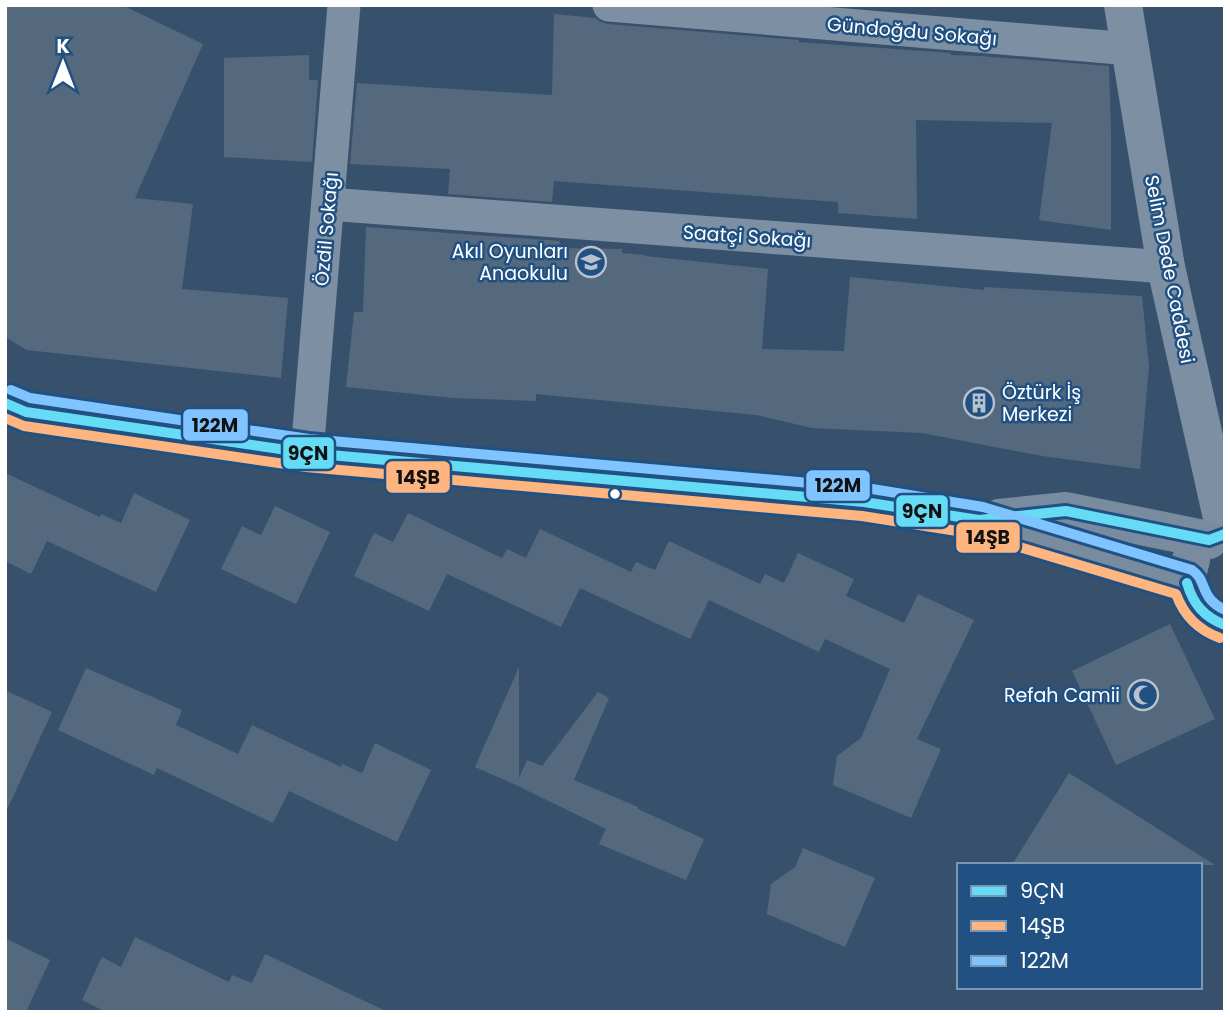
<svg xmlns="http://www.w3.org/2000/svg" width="1230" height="1017" font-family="Poppins,sans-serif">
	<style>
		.building { fill: #55697e }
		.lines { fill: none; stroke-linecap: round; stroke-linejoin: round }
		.minor { stroke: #7d8fa2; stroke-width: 33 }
		.tertiary { stroke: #7d8fa2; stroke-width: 38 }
		.secondary { stroke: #788b9f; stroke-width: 38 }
		.bus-1-casing { stroke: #215182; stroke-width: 16 }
		.bus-2-casing { stroke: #215182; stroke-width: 16 }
		.bus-3-casing { stroke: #215182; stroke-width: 16 }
		.bus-1 { stroke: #66dbf5; stroke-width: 10 }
		.bus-2 { stroke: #ffb580; stroke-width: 10 }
		.bus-3 { stroke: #80c4ff; stroke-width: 10 }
		.bus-dot { fill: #fff; stroke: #215182; stroke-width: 2.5 }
		.labels { text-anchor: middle; stroke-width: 5; stroke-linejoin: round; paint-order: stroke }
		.street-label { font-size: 19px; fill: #fff; stroke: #215182 }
		.poi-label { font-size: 19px; fill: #fff; stroke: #215182; text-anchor: end }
		.line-badge { stroke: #215182; stroke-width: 2.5 }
		.pale-badge-label { font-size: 19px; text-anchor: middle; font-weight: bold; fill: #111 }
	</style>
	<rect width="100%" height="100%" fill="#37516c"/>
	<g class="building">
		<path d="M 5,5 L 122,5 L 203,44 L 135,198 L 193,204 L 182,289 L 288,298 L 281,378 L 27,350 L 5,337 Z"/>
		<path d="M 554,14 L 596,18 L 599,21 L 607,24 L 799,40 L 799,42 L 951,53 L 951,55 L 980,56 L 1109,66 L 1111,131 L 1111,230 L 1039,220 L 1052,123 L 916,120 L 917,219 L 838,213 L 838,202 L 554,181 L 552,202 L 448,194 L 450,169 L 350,164 L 357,83 L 552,95 Z"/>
		<path d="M 309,55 L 309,80 L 318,80 L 312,162 L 224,157 L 224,58 Z"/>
		<path d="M 366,227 L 560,241 L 559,248 L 622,249 L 622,253 L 645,255 L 645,256 L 768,269 L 762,349 L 844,351 L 850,277 L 984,290 L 984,287 L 1142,296 L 1149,367 L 1140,469 L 1042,456 L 922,433 L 812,428 L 757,415 L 536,394 L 536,401 L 453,398 L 346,387 L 354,312 L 363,312 Z"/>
		<path d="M 5,473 L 100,517 L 101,514 L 121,523 L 134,493 L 190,520 L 156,592 L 47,541 L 31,574 L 5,561 Z"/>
		<path d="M 275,506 L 330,532 L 296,604 L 221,569 L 242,526 L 261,535 Z"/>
		<path d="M 408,513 L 502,558 L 507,549 L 526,558 L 540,529 L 631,572 L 636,562 L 655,570 L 669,541 L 760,584 L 765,574 L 784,583 L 798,553 L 854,579 L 846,596 L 904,623 L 918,594 L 974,620 L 917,739 L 941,749 L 911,818 L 833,785 L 837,756 L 861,738 L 890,669 L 825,639 L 819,652 L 709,600 L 690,639 L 580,588 L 561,627 L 447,574 L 429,611 L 354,576 L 374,533 L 393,542 Z"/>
		<path d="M 1170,624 L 1215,719 L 1116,765 L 1072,671 Z"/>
		<path d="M 519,667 L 519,778 L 527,760 L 542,766 L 598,692 L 609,698 L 574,780 L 638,807 L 638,809 L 704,839 L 686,880 L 599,844 L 606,829 L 516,785 L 475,767 Z"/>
		<path d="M 86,668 L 182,710 L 176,725 L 238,754 L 252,725 L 341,767 L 342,764 L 362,773 L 375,743 L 431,770 L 397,842 L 289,791 L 273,823 L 157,768 L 154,775 L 58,730 Z"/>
		<path d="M 5,690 L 52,712 L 5,814 Z"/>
		<path d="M 1069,773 L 1133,813 L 1215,865 L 1012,865 Z"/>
		<path d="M 803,848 L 875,878 L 845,947 L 767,914 L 771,884 L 795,867 Z"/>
		<path d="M 135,937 L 229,982 L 232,975 L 252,983 L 265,954 L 388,1012 L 106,1012 L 82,1000 L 102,957 L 121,967 Z"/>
		<path d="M 5,938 L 50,960 L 26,1012 L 5,1012 Z"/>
	</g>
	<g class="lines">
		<g class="minor">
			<path d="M 609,5 L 1131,49"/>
			<path d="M 328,204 L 1166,267"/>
			<path d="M 307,453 L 344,5"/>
		</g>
		<path class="tertiary" d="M 1123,5 L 1166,267 L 1225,531"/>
		<g class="secondary">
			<path d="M 5,403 L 26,412 L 307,453 L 864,502 L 979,520 L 1187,583"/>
			<path d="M 999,518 L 1066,511 L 1209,540"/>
			<path d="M 1191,560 C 1181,590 1194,616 1225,625"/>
		</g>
		<g class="bus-1-casing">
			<g id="bus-1">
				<path d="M 5,403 L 26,412 L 307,453 L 864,502 L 979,520 L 1066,511 L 1209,540 L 1225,534"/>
				<path d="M 1187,583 C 1193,604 1204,617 1225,625"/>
			</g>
		</g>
		<g class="bus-2-casing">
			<path id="bus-2" d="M 5,418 L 24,426 L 306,467 L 862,516 L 976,534 L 1176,594 C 1184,616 1198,630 1220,638"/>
		</g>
		<g class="bus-3-casing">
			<path id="bus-3" d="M 11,390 L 30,398 L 309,439 L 866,488 L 983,507 L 1192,570 C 1208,581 1199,598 1225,610"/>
		</g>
		<use href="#bus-1" class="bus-1"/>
		<use href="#bus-2" class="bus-2"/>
		<use href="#bus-3" class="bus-3"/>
	</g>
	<defs>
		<g id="school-ring" transform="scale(1.575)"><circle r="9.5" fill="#215182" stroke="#b9c2cc" stroke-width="1.5"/><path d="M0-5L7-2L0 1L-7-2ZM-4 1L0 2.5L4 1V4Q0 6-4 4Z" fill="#b9c2cc"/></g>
		<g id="building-ring" transform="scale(1.575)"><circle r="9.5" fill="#215182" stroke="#b9c2cc" stroke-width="1.5"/><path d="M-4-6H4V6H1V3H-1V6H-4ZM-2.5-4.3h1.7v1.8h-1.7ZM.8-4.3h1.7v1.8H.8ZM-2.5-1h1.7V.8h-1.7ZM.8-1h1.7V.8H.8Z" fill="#b9c2cc"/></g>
		<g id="mosque-ring" transform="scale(1.575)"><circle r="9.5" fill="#215182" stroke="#b9c2cc" stroke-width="1.5"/><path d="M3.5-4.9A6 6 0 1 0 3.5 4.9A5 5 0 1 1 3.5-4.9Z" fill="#b9c2cc"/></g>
	</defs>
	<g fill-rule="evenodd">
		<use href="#school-ring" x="591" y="262"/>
		<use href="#building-ring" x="979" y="403"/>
		<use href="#mosque-ring" x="1143" y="695"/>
	</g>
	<circle class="bus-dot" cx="615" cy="494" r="6"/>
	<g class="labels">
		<g class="street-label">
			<text transform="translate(912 31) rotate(5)" y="7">Gündoğdu Sokağı</text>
			<text transform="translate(326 229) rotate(-85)" y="7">Özdil Sokağı</text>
			<text transform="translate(747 236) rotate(4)" y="7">Saatçi Sokağı</text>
			<text transform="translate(1170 269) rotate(79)" y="7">Selim Dede Caddesi</text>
		</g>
		<g class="poi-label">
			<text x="568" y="258">Akıl Oyunları<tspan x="568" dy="22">Anaokulu</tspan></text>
			<text x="1002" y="399" text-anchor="start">Öztürk İş<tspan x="1002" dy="22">Merkezi</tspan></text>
			<text x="1120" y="702">Refah Camii</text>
		</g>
	</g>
	<g class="line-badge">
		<rect x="182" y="408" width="67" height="34" rx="7" fill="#80c4ff"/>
		<rect x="282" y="436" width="53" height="34" rx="7" fill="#66dbf5"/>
		<rect x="385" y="460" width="66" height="34" rx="7" fill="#ffb580"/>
		<rect x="805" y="469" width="66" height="33" rx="7" fill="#80c4ff"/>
		<rect x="895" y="494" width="54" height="34" rx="7" fill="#66dbf5"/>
		<rect x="955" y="521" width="66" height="33" rx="7" fill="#ffb580"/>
	</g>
	<g class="pale-badge-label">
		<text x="215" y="432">122M</text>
		<text x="308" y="460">9ÇN</text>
		<text x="418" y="484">14ŞB</text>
		<text x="838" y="492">122M</text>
		<text x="922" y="518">9ÇN</text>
		<text x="988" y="544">14ŞB</text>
	</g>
	<rect width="1230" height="1017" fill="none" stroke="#ffffff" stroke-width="14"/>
	<rect x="957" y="863" width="245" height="126" fill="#215182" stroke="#7a97b4" stroke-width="2"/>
	<rect x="971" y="886" width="35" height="10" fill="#66dbf5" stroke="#7a97b4" stroke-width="2"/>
	<text x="1020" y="898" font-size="21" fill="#ffffff">9ÇN</text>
	<rect x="971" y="921" width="35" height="10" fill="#ffb580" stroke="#7a97b4" stroke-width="2"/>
	<text x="1020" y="933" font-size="21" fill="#ffffff">14ŞB</text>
	<rect x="971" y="956" width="35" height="10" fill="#80c4ff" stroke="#7a97b4" stroke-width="2"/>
	<text x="1020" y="968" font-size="21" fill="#ffffff">122M</text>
	<g transform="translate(63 63)" stroke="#215182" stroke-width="5" paint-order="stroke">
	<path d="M0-5L12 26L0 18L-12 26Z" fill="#ffffff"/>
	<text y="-10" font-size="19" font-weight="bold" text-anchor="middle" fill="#ffffff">K</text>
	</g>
</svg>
